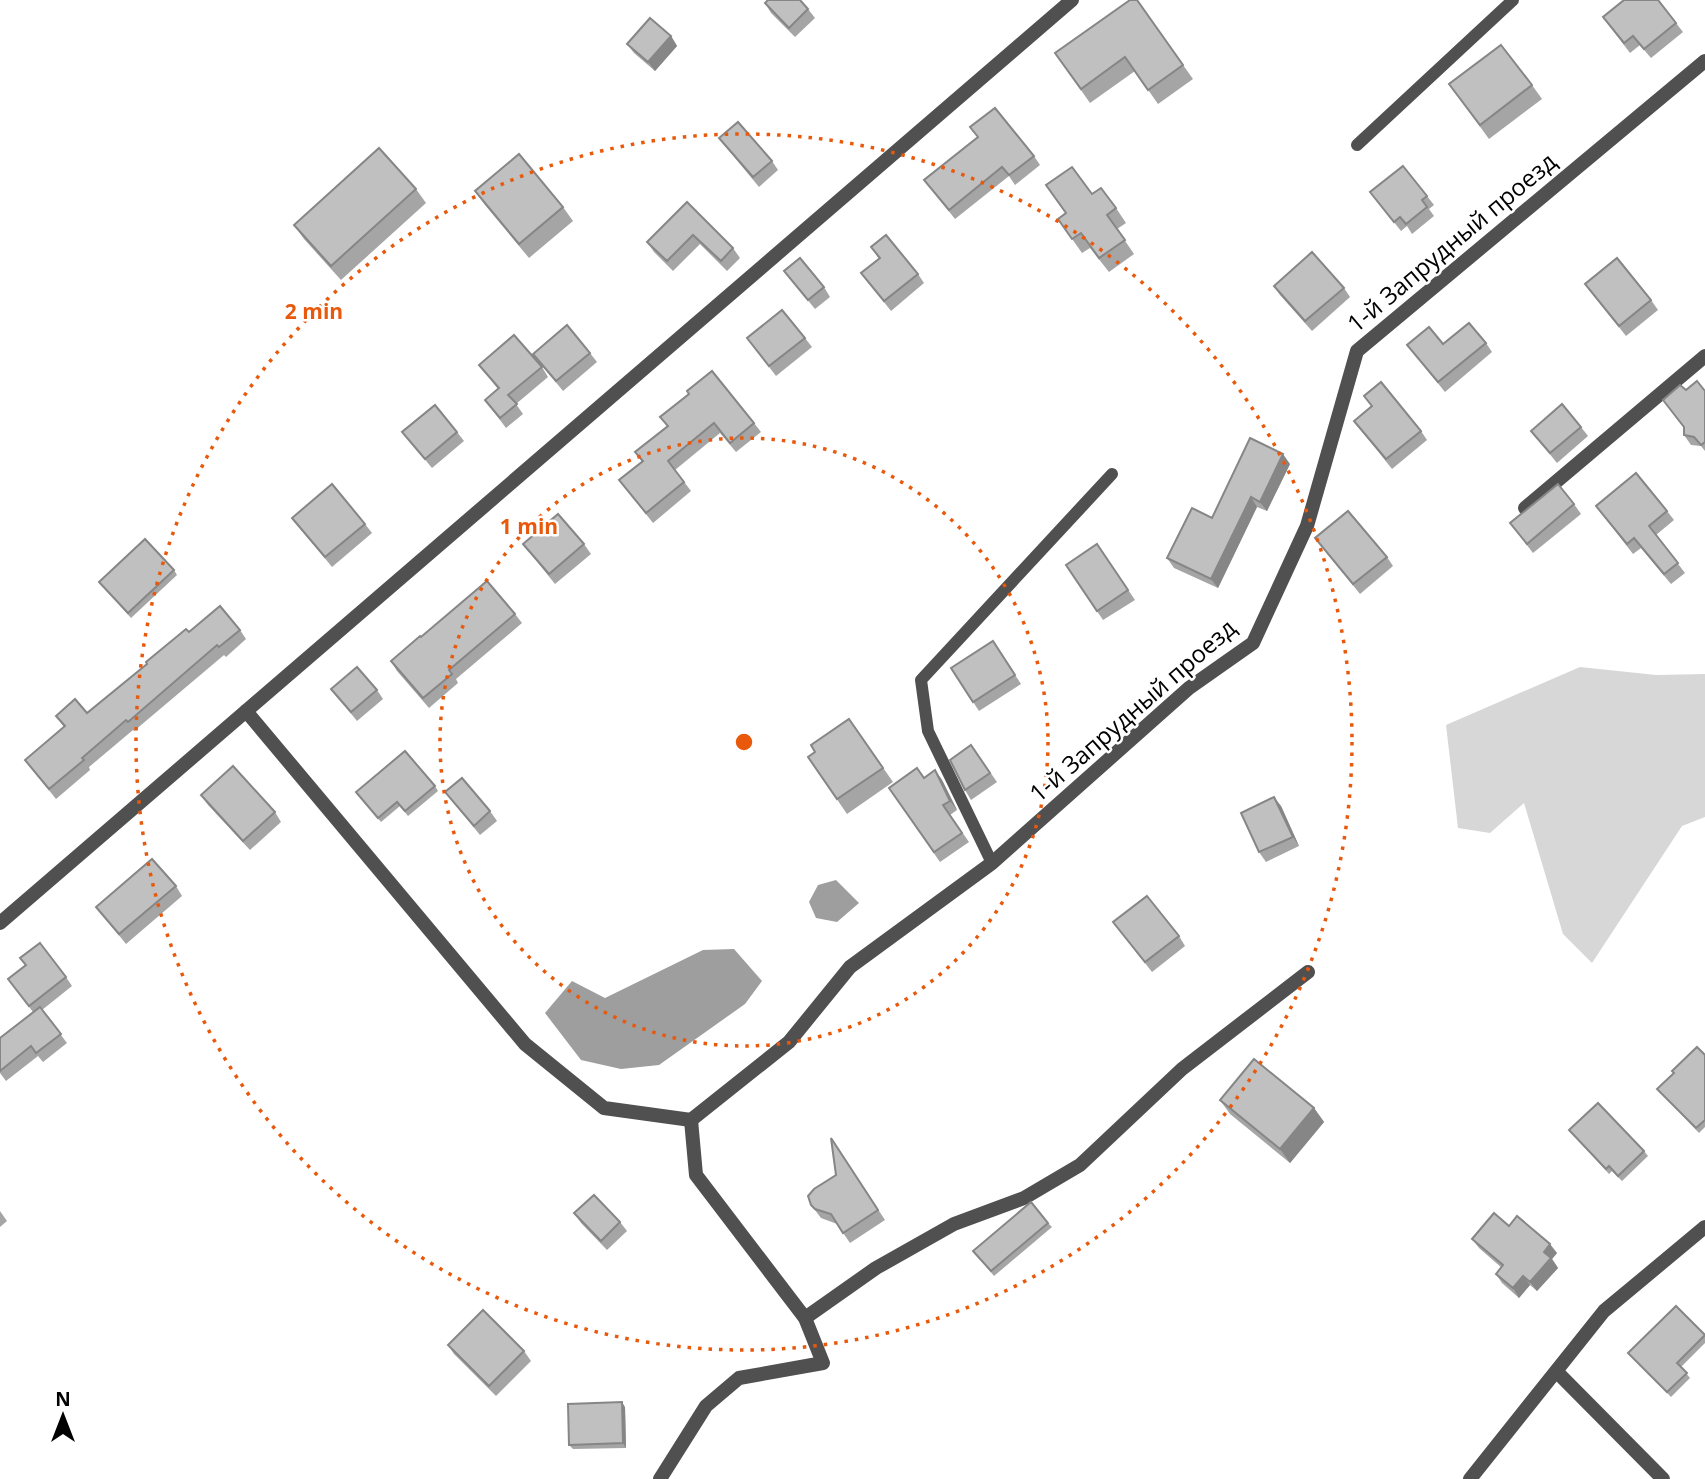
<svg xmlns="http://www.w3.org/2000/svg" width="1705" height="1479" font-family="'Open Sans',sans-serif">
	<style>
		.green { fill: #d7d7d7 }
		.water { fill: #9e9e9e }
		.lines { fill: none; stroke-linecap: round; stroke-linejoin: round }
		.service { stroke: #505050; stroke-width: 12 }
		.minor { stroke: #505050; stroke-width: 14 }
		.wall { fill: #a5a5a5 }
		.shaded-wall { fill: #868686 }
		.building { fill: #c0c0c0; stroke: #868686; stroke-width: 2 }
		.ring { fill: none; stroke: #e8590c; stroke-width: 3.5; stroke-dasharray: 3.5 7 }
		.labels { text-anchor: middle; stroke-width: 5; stroke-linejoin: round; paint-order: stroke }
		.street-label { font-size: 24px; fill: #000; stroke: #fff }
		.centre { fill: #e8590c; stroke: #fff; stroke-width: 3.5 }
		.ring-label { font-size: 21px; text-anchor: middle; font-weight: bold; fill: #e8590c; stroke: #fff; stroke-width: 5; stroke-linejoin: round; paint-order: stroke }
	</style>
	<rect width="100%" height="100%" fill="#fff"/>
	<path class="green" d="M 1580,667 L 1656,675 L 1705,674 L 1705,817 L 1682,826 L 1592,963 L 1563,934 L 1524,803 L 1490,833 L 1458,828 L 1446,725 Z"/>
	<g class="water">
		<path d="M 836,880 L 859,903 L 837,922 L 816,918 L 809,902 L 818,885 Z"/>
		<path d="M 734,949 L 762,981 L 745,1004 L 659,1065 L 621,1069 L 581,1060 L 545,1013 L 572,981 L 605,998 L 703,950 Z"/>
	</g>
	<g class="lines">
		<g class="service">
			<path d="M 1357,145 L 1513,0"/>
			<path d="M 992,863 L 928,731 L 921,680 L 1112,474"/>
		</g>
		<g class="minor">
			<path d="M 1525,508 L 1705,356"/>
			<path d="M 246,711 L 525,1044 L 604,1108 L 691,1120"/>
			<path d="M 0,923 L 1072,0"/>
			<path d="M 691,1120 L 789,1042 L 850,967 L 992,863 L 1189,688 L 1253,643 L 1307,526 L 1357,351 L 1705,61"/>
			<path d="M 805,1318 L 876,1268 L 954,1224 L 1024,1198 L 1080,1165 L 1182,1069 L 1308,972"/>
			<path d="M 1557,1372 L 1663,1479"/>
			<path d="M 660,1479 L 706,1406 L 739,1378 L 823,1363 L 805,1318 L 696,1175 L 691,1120"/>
			<path d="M 1470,1479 L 1604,1311 L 1705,1227"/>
		</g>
	</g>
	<g class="wall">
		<path d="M 1137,0 L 1193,79 L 1158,104 L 1135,71 L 1090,103 L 1055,53 Z"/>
		<path d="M 765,3 L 808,9 L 815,18 L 795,37 L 771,13 Z"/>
		<path d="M 1603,17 L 1676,23 L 1683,32 L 1651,58 L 1640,45 L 1630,53 Z"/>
		<path d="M 671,36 L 677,46 L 655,71 L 634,53 L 627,44 Z"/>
		<path d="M 1449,84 L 1532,85 L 1542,99 L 1489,139 Z"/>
		<path d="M 970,127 L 1034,156 L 1040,165 L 1015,185 L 1009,176 L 955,219 L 924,180 L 978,137 Z"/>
		<path d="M 719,138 L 772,161 L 778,170 L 759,187 L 726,147 Z"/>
		<path d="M 416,189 L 426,203 L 341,280 L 304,239 L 294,225 Z"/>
		<path d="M 475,191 L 563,207 L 573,221 L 529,258 L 485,205 Z"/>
		<path d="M 1370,192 L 1427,196 L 1434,205 L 1429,209 L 1434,216 L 1412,234 L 1407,226 L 1401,231 Z"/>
		<path d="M 1092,194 L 1116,208 L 1126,223 L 1117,229 L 1134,254 L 1109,272 L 1090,248 L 1082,253 L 1058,219 Z"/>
		<path d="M 687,202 L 733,248 L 740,258 L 727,271 L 700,244 L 673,271 L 654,252 L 647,242 Z"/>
		<path d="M 871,247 L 918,274 L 924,283 L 891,311 L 861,273 L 879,259 Z"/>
		<path d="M 784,271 L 824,287 L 830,297 L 815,309 Z"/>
		<path d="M 1585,284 L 1651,300 L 1658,310 L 1626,336 Z"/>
		<path d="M 1274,286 L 1344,288 L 1350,297 L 1312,331 L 1280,295 Z"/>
		<path d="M 747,338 L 805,338 L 812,347 L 776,376 Z"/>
		<path d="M 1486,343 L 1492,352 L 1445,392 L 1407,345 Z"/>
		<path d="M 590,353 L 597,362 L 563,391 L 533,354 Z"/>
		<path d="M 479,365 L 542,367 L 548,377 L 516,404 L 523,414 L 506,428 L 485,400 L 498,389 Z"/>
		<path d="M 1686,390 L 1705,391 L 1705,451 L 1701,446 L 1691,445 L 1684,435 L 1684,428 L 1663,400 Z"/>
		<path d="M 1364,396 L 1421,431 L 1427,440 L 1392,469 L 1354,421 L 1371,406 Z"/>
		<path d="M 660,417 L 754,423 L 761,432 L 736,452 L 720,433 L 675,470 L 691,491 L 653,523 L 619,480 L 642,462 L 635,452 L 667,426 Z"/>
		<path d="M 1581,427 L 1588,436 L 1557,463 L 1531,431 Z"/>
		<path d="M 402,432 L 457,432 L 464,441 L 432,468 Z"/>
		<path d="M 1290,464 L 1267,511 L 1257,507 L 1218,588 L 1174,568 L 1167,558 L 1212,518 Z"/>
		<path d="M 1574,504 L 1581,514 L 1533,553 L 1510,523 Z"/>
		<path d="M 1596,506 L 1667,511 L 1674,520 L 1656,535 L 1685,573 L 1671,584 L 1641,548 L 1633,554 Z"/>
		<path d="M 292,518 L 365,524 L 372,533 L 332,567 Z"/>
		<path d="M 1315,538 L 1387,557 L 1393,566 L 1360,594 Z"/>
		<path d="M 523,544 L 584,544 L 591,554 L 555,584 Z"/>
		<path d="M 1097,544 L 1135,600 L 1103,620 L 1066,565 Z"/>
		<path d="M 174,570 L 177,575 L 131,618 L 99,582 Z"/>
		<path d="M 515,614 L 522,623 L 456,679 L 458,683 L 429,708 L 397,671 L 391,661 L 421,637 Z"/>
		<path d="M 240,630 L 246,639 L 226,657 L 224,655 L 134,731 L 133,730 L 89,767 L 90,770 L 56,799 L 25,760 L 64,727 L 56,716 L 87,713 L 189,632 Z"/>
		<path d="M 993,641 L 1021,684 L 979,711 L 951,668 Z"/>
		<path d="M 331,689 L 377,690 L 383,699 L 357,721 Z"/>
		<path d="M 849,719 L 893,782 L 847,814 L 808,757 L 815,752 Z"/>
		<path d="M 971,745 L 997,782 L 971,800 L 965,790 Z"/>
		<path d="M 935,770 L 942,780 L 957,810 L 950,815 L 969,842 L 940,862 L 889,788 L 924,778 Z"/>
		<path d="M 435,786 L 438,791 L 408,816 L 400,806 L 381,822 L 356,792 Z"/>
		<path d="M 445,792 L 490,811 L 497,821 L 480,835 Z"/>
		<path d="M 201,795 L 275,812 L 281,822 L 250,850 L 208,805 Z"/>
		<path d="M 1281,806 L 1299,846 L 1266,862 L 1259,852 Z"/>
		<path d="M 176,886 L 182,896 L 126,944 L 96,907 Z"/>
		<path d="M 1113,922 L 1179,936 L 1185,946 L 1152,972 Z"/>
		<path d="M 66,977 L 72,986 L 42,1010 L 67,1043 L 43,1062 L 38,1056 L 6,1081 L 0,1073 L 0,1038 L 33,1012 L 8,979 Z"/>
		<path d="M 1705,1055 L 1705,1127 L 1699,1133 L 1657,1089 Z"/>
		<path d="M 1220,1100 L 1314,1108 L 1324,1122 L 1290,1163 L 1230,1114 Z"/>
		<path d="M 1569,1130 L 1644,1151 L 1648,1156 L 1622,1181 L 1612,1171 L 1609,1174 Z"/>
		<path d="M 831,1138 L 885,1220 L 850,1243 L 837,1224 L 821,1218 L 811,1205 L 836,1175 Z"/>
		<path d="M 0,1211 L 7,1221 L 0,1227 Z"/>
		<path d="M 574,1213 L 620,1222 L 627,1231 L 607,1250 L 581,1223 Z"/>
		<path d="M 1048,1223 L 1052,1227 L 994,1276 L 977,1255 Z"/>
		<path d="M 1509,1226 L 1557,1253 L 1552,1259 L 1558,1268 L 1537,1291 L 1530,1285 L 1519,1298 L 1502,1283 L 1496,1274 L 1502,1268 L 1479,1248 L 1472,1239 Z"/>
		<path d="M 1705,1335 L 1705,1343 L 1681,1367 L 1690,1378 L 1671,1397 L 1632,1357 L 1628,1353 Z"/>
		<path d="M 448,1345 L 524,1351 L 531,1361 L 496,1396 L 454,1354 Z"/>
		<path d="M 625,1407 L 626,1448 L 573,1449 L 569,1445 Z"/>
	</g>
	<g class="shaded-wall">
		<path d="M 671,36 L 677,46 L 655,71 L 648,62 Z"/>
		<path d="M 1283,454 L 1290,464 L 1267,511 L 1260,502 Z"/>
		<path d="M 1251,497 L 1257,507 L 1218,588 L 1211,579 Z"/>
		<path d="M 935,770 L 942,780 L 957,810 L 950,801 Z"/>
		<path d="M 1274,797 L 1281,806 L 1299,846 L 1293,837 Z"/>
		<path d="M 1314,1108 L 1324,1122 L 1290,1163 L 1280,1149 Z"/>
		<path d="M 1550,1244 L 1557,1253 L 1552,1259 L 1558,1268 L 1537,1291 L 1530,1282 L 1544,1252 Z"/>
		<path d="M 1523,1276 L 1530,1285 L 1519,1298 L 1513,1288 Z"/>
		<path d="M 622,1402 L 625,1407 L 626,1448 L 623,1443 Z"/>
	</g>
	<g class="building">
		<path d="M 768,0 L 800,0 L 808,9 L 789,28 L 765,3 Z"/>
		<path d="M 1130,0 L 1137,0 L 1183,65 L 1148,90 L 1125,57 L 1081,89 L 1055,53 Z"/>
		<path d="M 1624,0 L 1658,0 L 1676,23 L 1644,49 L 1633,36 L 1624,43 L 1603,17 Z"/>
		<path d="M 650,18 L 671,36 L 648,62 L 627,44 Z"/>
		<path d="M 1501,45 L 1532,85 L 1480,125 L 1449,84 Z"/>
		<path d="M 995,108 L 1034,156 L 1009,175 L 1002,167 L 949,210 L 924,180 L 978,137 L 970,127 Z"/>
		<path d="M 738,122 L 772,161 L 753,177 L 719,138 Z"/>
		<path d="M 379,148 L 416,189 L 331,266 L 294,225 Z"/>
		<path d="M 519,154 L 563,207 L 519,244 L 475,191 Z"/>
		<path d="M 1403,166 L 1427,196 L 1422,200 L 1427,207 L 1406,224 L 1400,217 L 1394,222 L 1370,192 Z"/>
		<path d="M 1072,167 L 1092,194 L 1101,188 L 1116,208 L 1107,215 L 1125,240 L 1099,258 L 1081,233 L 1072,239 L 1058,219 L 1066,213 L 1046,185 Z"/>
		<path d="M 687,202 L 733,248 L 721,261 L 693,235 L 667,261 L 647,242 Z"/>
		<path d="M 886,235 L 918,274 L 884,301 L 861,273 L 880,258 L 871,247 Z"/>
		<path d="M 1312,252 L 1344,288 L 1305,321 L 1274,286 Z"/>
		<path d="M 800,258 L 824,287 L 808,300 L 784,271 Z"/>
		<path d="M 1617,258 L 1651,300 L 1619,326 L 1585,284 Z"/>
		<path d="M 782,310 L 805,338 L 769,366 L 747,338 Z"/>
		<path d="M 1469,323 L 1486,343 L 1438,382 L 1407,345 L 1429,327 L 1443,344 Z"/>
		<path d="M 567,325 L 590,353 L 556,381 L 533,354 Z"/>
		<path d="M 514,335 L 542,367 L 508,395 L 517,404 L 500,418 L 485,400 L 499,388 L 479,365 Z"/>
		<path d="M 712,371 L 754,423 L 730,443 L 714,423 L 668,461 L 684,482 L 646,513 L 619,480 L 643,461 L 635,452 L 668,426 L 660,417 L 689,394 L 687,391 Z"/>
		<path d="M 1697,381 L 1705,391 L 1705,442 L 1701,445 L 1694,437 L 1684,435 L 1684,427 L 1663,400 L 1680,385 L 1686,390 Z"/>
		<path d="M 1381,382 L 1421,431 L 1386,459 L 1354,421 L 1372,406 L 1364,396 Z"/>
		<path d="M 1562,404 L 1581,427 L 1550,453 L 1531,431 Z"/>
		<path d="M 435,405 L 457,432 L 425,459 L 402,432 Z"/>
		<path d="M 1250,438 L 1283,454 L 1260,502 L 1251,497 L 1211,579 L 1167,558 L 1192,508 L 1212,518 Z"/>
		<path d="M 1636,473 L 1667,511 L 1649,526 L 1678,563 L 1664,574 L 1634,538 L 1627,544 L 1596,506 Z"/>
		<path d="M 332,484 L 365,524 L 325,557 L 292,518 Z"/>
		<path d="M 1558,484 L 1574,504 L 1527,544 L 1510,523 Z"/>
		<path d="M 1348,511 L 1387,557 L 1353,584 L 1315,538 Z"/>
		<path d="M 558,514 L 584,544 L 549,574 L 523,544 Z"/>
		<path d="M 145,539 L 174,570 L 128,613 L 99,582 Z"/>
		<path d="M 1097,544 L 1128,590 L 1097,611 L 1066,565 Z"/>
		<path d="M 487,581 L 515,614 L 449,670 L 452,674 L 423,698 L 391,661 L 420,636 L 421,637 Z"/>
		<path d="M 220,606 L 240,630 L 219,647 L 217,645 L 128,722 L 126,720 L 82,758 L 84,760 L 49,789 L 25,760 L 65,726 L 56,716 L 75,699 L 87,713 L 147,664 L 146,662 L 186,629 L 189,632 Z"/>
		<path d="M 993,641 L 1015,675 L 973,702 L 951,668 Z"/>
		<path d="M 357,667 L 377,690 L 351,712 L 331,689 Z"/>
		<path d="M 849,719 L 883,768 L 837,799 L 808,757 L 815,752 L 811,745 Z"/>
		<path d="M 971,745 L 990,773 L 965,790 L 950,760 Z"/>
		<path d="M 405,751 L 435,786 L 405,811 L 397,802 L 378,818 L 356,792 Z"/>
		<path d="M 233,766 L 275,812 L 243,841 L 201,795 Z"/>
		<path d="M 917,768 L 924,778 L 935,770 L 950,801 L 943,805 L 962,833 L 934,852 L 889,788 Z"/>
		<path d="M 462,778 L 490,811 L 474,826 L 445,792 Z"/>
		<path d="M 1274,797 L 1293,837 L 1259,852 L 1241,813 Z"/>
		<path d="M 152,859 L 176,886 L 119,934 L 96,907 Z"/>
		<path d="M 1147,896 L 1179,936 L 1145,962 L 1113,922 Z"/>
		<path d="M 40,943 L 66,977 L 29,1006 L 8,979 L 26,965 L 20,958 Z"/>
		<path d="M 40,1007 L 61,1034 L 36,1053 L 31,1046 L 0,1071 L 0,1038 Z"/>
		<path d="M 1697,1047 L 1705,1055 L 1705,1120 L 1696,1128 L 1657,1089 L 1674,1073 L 1672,1071 Z"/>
		<path d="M 1254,1059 L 1314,1108 L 1280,1149 L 1220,1100 Z"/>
		<path d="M 1598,1103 L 1644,1151 L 1618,1176 L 1609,1166 L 1606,1169 L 1569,1130 Z"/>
		<path d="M 831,1138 L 878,1210 L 843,1233 L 831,1214 L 815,1209 L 811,1205 L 808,1196 L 814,1189 L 836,1175 Z"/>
		<path d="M 594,1195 L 620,1222 L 601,1241 L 574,1213 Z"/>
		<path d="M 1031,1202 L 1048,1223 L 991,1271 L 973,1251 Z"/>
		<path d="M 1494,1213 L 1509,1226 L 1517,1216 L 1550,1244 L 1544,1252 L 1551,1258 L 1530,1282 L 1523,1276 L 1513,1288 L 1496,1274 L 1503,1265 L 1472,1239 Z"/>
		<path d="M 1676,1306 L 1705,1335 L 1677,1363 L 1687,1373 L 1667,1392 L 1628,1353 Z"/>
		<path d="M 483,1310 L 524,1351 L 489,1386 L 448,1345 Z"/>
		<path d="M 622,1402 L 623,1443 L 569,1445 L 568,1404 Z"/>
	</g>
	<g class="ring">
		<circle cx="744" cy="742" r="304"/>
		<circle cx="744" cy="742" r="608"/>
	</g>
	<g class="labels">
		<g class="street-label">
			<text transform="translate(1452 243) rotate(-40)" y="8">1-й Запрудный проезд</text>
			<text transform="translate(1133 711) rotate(-41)" y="8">1-й Запрудный проезд</text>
		</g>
	</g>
	<circle cx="744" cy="742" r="10" class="centre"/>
	<g class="ring-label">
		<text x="314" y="319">2 min</text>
		<text x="529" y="534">1 min</text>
	</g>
	<g transform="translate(63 1416)" stroke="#ffffff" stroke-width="5" paint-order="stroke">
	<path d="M0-5L12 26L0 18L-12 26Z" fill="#000000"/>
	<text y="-10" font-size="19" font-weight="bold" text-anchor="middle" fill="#000000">N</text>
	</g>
</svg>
